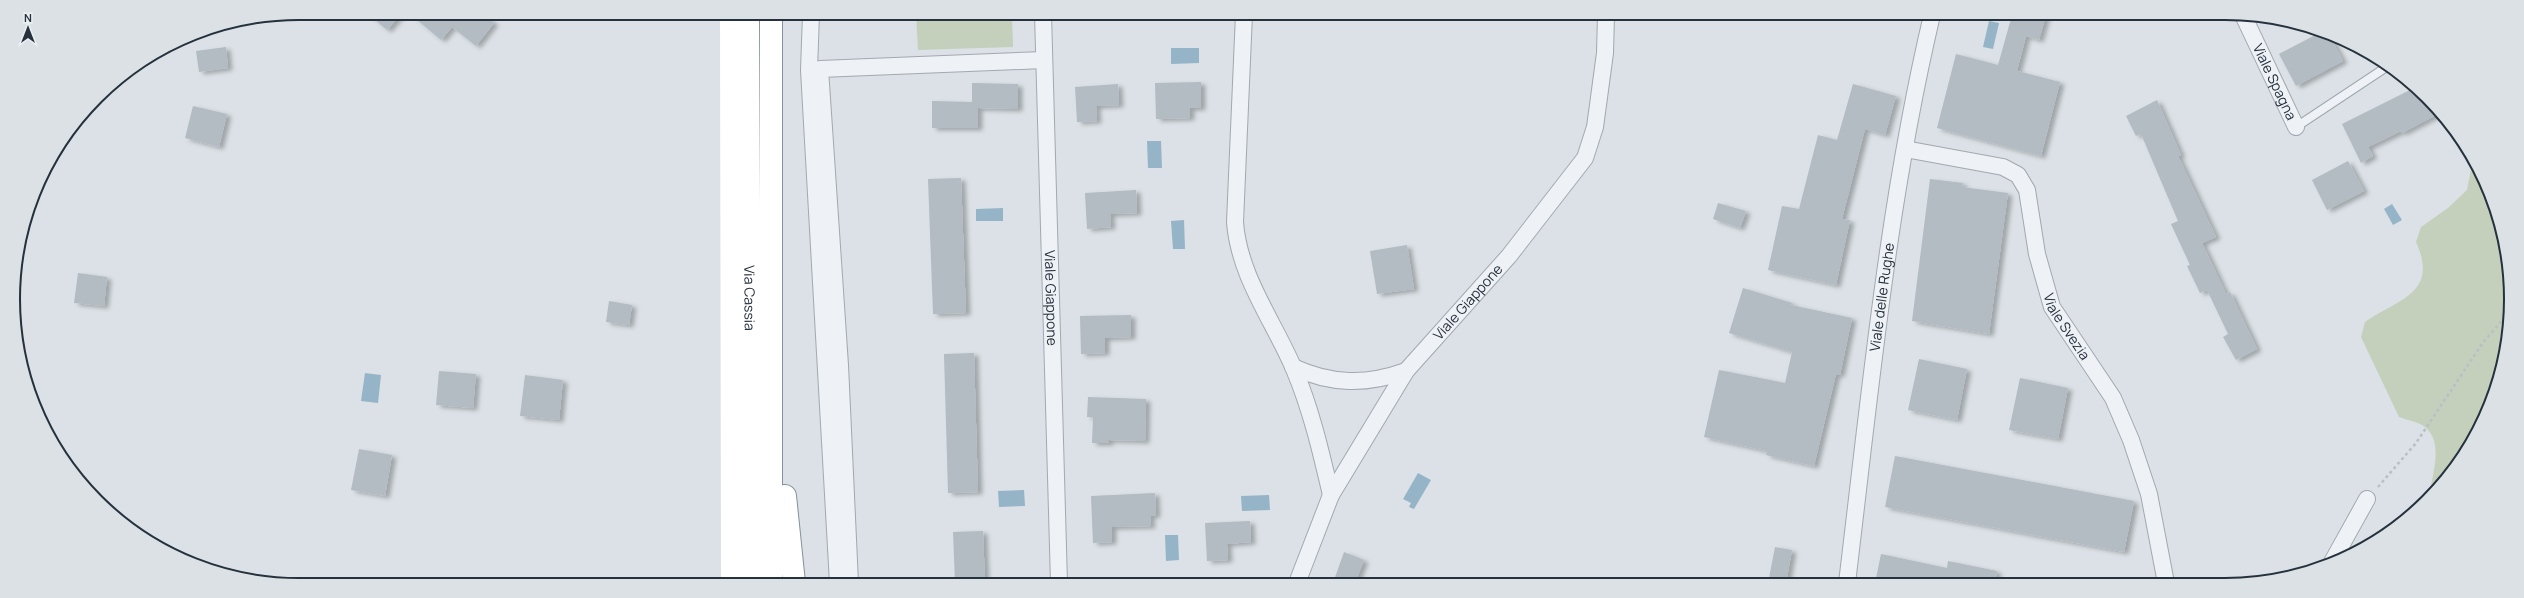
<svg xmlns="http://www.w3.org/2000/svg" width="2524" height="598" font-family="Manrope,sans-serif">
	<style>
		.green { fill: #c4d0bc }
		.water { fill: #95b4c8 }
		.building { fill: #b3bbc3; filter: url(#shadow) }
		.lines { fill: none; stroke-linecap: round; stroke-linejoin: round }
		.lane-casing { stroke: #a1a9b0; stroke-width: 10 }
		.street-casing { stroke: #a1a9b0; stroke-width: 18 }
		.highway-casing { stroke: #83909d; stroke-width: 24 }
		.path { stroke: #babfc5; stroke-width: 2.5; stroke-dasharray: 3 3; stroke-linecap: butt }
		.lane { stroke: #eef1f5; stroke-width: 8 }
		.street { stroke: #eef1f5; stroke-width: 16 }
		.secondary { stroke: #fff; stroke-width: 22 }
		.highway { stroke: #fff; stroke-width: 22 }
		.labels { text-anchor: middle; stroke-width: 4; stroke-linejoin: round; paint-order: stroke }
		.street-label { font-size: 14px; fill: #25313d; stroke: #ebf0f4 }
		.rim { fill: none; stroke: #25313d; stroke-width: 2 }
	</style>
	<defs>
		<filter id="shadow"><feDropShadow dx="4.5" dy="2.5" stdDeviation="2" flood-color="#0004"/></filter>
	</defs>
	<rect width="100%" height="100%" fill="#dbe1e6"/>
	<g class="green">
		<path d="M 916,14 L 1012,14 L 1013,47 L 918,50 Z"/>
		<path d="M 2473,159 L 2482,173 L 2501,225 L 2510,281 L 2509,337 L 2481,426 L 2429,498 C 2431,477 2445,443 2425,427 C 2419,422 2407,420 2399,417 L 2361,337 L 2365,322 C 2400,298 2439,293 2416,242 L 2421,227 L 2448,208 L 2467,190 Z"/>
	</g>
	<g class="water">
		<path d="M 1989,21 L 1999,23 L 1993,49 L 1983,47 Z"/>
		<path d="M 1171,48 L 1199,48 L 1199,63 L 1171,64 Z"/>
		<path d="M 1147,141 L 1161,141 L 1162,168 L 1148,168 Z"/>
		<path d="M 2392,204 L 2402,220 L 2393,225 L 2384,209 Z"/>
		<path d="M 1003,208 L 1003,221 L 976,221 L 976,209 Z"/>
		<path d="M 1184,220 L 1185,249 L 1173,249 L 1171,221 Z"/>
		<path d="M 365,373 L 381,375 L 378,403 L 361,401 Z"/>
		<path d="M 1418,473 L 1431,480 L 1414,509 L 1409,507 L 1411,503 L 1403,499 Z"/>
		<path d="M 1024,490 L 1025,506 L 999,507 L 998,491 Z"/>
		<path d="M 1269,495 L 1270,510 L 1242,511 L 1241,496 Z"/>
		<path d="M 1165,535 L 1178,535 L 1179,560 L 1166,561 Z"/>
	</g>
	<g class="building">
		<path d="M 367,13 L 402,13 L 387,30 Z"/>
		<path d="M 409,13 L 481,13 L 494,23 L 476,46 L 452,27 L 441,40 Z"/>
		<path d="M 2012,15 L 2046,15 L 2039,40 L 2026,36 L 2017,71 L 2060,82 L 2041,156 L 1937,128 L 1956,54 L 1998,65 Z"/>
		<path d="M 2323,31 L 2328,33 L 2343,61 L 2296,86 L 2279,54 Z"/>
		<path d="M 226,47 L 228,68 L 199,72 L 196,51 Z"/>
		<path d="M 1201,82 L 1201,108 L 1190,108 L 1190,118 L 1156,119 L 1155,83 Z"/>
		<path d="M 972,83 L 1018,84 L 1018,109 L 978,108 L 978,128 L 932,128 L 932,101 L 972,102 Z"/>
		<path d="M 1118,84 L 1119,105 L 1096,106 L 1097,121 L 1077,122 L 1075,87 Z"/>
		<path d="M 1853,84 L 1896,96 L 1885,135 L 1865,129 L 1842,219 L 1850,220 L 1836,285 L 1768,270 L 1782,206 L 1799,209 L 1818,135 L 1837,140 Z"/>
		<path d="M 2416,87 L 2440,113 L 2402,133 L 2401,131 L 2368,147 L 2373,156 L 2361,163 L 2342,124 Z"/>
		<path d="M 2157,100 L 2181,155 L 2178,156 L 2216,237 L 2202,243 L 2226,294 L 2230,292 L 2257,349 L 2236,360 L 2223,337 L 2228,334 L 2207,290 L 2200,293 L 2187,266 L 2190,265 L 2171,224 L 2178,221 L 2141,134 L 2136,136 L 2126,116 Z"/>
		<path d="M 193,106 L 227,114 L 219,147 L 185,138 Z"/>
		<path d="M 2348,161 L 2364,191 L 2327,210 L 2312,180 Z"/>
		<path d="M 961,178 L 966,313 L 933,314 L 928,179 Z"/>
		<path d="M 1930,179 L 1963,183 L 1962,187 L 2008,193 L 1989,334 L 1912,321 Z"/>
		<path d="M 1136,190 L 1137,213 L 1110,214 L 1111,227 L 1087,229 L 1085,193 Z"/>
		<path d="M 1718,203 L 1746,211 L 1740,228 L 1713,219 Z"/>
		<path d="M 1407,245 L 1414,289 L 1377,294 L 1370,251 Z"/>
		<path d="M 78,273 L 107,277 L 104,306 L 74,303 Z"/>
		<path d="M 1743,288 L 1792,303 L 1791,305 L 1852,318 L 1840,375 L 1836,374 L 1814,466 L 1766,455 L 1767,451 L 1704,437 L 1719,370 L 1785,383 L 1792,352 L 1729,333 Z"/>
		<path d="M 609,301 L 632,305 L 629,325 L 606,322 Z"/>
		<path d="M 1131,315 L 1131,337 L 1105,338 L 1105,353 L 1081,354 L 1080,316 Z"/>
		<path d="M 974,353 L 978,492 L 948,493 L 944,354 Z"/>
		<path d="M 1919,359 L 1967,369 L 1957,420 L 1908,410 Z"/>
		<path d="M 439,371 L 476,374 L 473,408 L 436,405 Z"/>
		<path d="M 525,375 L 563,380 L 559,420 L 520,416 Z"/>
		<path d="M 2020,378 L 2068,388 L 2058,439 L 2009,430 Z"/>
		<path d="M 1088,397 L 1146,399 L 1145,441 L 1109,440 L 1109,443 L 1092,443 L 1093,417 L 1087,417 Z"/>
		<path d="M 359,449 L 392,455 L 385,496 L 351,490 Z"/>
		<path d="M 1895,456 L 2134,501 L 2124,552 L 1885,507 Z"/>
		<path d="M 1155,493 L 1156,515 L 1150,516 L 1151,526 L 1112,527 L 1112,542 L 1093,543 L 1091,496 Z"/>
		<path d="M 1250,521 L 1251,542 L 1227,544 L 1228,560 L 1207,561 L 1205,523 Z"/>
		<path d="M 983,531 L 985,583 L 955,583 L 953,532 Z"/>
		<path d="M 1775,547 L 1792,550 L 1786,583 L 1768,583 Z"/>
		<path d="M 1344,552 L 1364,560 L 1355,583 L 1333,583 Z"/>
		<path d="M 1881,554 L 1947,568 L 1948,561 L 1997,571 L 1995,583 L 1875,583 Z"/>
	</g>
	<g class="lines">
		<g class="lane-casing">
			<path id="lane" d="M 2296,127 L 2388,66"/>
		</g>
		<g class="street-casing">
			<g id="street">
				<path d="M 811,14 L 809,70 L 838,583"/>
				<path id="s1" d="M 1043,14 L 1059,583"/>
				<path d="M 1244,14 L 1235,222 C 1239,276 1273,320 1294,369 C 1311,409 1321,452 1331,495"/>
				<path id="s2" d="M 2243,15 L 2296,127"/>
				<path id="s3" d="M 1905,149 L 2003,167 L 2018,175 L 2027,190 L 2037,254 L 2052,307 L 2113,398 L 2131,440 L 2149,494 L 2166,583"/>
				<path d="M 1293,367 C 1332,385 1367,385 1406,371"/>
				<path d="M 2332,562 L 2367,499"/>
				<path d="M 850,583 L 840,365 L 820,69 L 1044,60"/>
				<path id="s4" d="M 1297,583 L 1331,495 L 1406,371 L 1509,256 L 1585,158 L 1595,127 L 1605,53 L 1606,15"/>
				<path id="s5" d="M 1847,583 C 1870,393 1888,201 1932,15"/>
			</g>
		</g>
		<g class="highway-casing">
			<g id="highway">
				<path id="s6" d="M 748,14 L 751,583"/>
				<path d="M 785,496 L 794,583"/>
				<path d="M 771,583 L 771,14"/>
			</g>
		</g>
		<path class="path" d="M 2378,487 L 2416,443 L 2484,341 L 2509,313"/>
		<use href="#lane" class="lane"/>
		<use href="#street" class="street"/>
		<path class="secondary" d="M 731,14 L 732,583"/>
		<use href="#highway" class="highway"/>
	</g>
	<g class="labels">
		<g class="street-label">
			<text dy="5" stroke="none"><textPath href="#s2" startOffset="74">Viale Spagna</textPath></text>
			<text dy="5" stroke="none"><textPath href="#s6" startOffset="284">Via Cassia</textPath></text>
			<text dy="5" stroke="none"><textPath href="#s1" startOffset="284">Viale Giappone</textPath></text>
			<text dy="5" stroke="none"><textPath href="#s5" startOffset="288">Viale delle Rughe</textPath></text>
			<text dy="5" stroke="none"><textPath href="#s4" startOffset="332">Viale Giappone</textPath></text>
			<text dy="5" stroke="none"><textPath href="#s3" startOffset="278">Viale Svezia</textPath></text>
		</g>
	</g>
	<path d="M0 0H2524V598H0ZM299 20H2225A279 279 0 0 1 2504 299V299A279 279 0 0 1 2225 578H299A279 279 0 0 1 20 299V299A279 279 0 0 1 299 20Z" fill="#dbe1e5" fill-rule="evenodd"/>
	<path class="rim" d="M299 20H2225A279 279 0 0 1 2504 299V299A279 279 0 0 1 2225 578H299A279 279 0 0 1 20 299V299A279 279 0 0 1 299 20Z"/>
	<g transform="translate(28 28)" stroke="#ebf0f4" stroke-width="3" paint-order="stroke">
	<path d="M0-3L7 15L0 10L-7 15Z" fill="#25313d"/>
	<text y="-6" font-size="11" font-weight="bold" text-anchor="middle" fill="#25313d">N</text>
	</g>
</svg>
